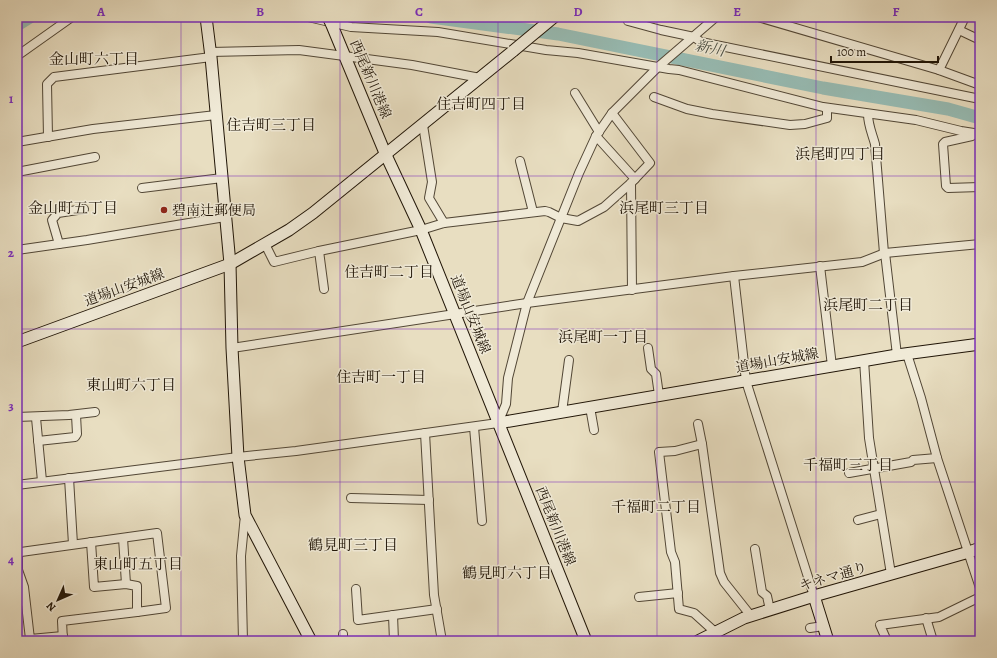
<svg xmlns="http://www.w3.org/2000/svg" width="997" height="658" font-family="Alegreya,'Noto Serif JP',serif">
	<style>
		.lines { fill: none; stroke-linecap: round; stroke-linejoin: round }
		.river { stroke: #97bcb4; stroke-width: 13 }
		.street-casing { stroke: #524736; stroke-width: 10 }
		.secondary-casing { stroke: #201507; stroke-width: 13 }
		.street { stroke: #f0ead7; stroke-width: 8 }
		.secondary { stroke: #f0ead7; stroke-width: 11 }
		.secondary-bridge-casing { stroke: #201507; stroke-width: 13; stroke-linecap: butt }
		.secondary-bridge { stroke: #f0ead7; stroke-width: 11 }
		.grid { fill: none; stroke: #7b2cbf; stroke-width: 1; stroke-opacity: 0.55 }
		.poi-dot { fill: #8f2418; stroke: #f0ead7; stroke-width: 1.5 }
		.labels { text-anchor: middle; stroke-width: 3; stroke-linejoin: round; paint-order: stroke }
		.street-label { font-size: 14px; fill: #201507; stroke: #f0ead7 }
		.poi-label { font-size: 14px; fill: #201507; stroke: #f0ead7; text-anchor: start }
		.water-label { font-size: 15px; font-style: italic; fill: #4a4f44; stroke: #f0ead7 }
		.neighbourhood-label { font-size: 15px; fill: #201507; stroke: #f0ead7 }
		.neatline { fill: none; stroke: #7b2cbf; stroke-width: 1.5 }
		.grid-label { font-size: 13px; text-anchor: middle; font-weight: bold; fill: #7b2cbf }
	</style>
	<rect width="100%" height="100%" fill="#e8dec1"/>
	<filter id="stains"><feTurbulence type="fractalNoise" baseFrequency=".005" numOctaves="4"/><feColorMatrix values="0 0 0 0 .2 0 0 0 0 .09 0 0 0 0 .02 0 0 0 .5 -.17"/></filter>
	<radialGradient id="worn" r=".72"><stop offset=".6" stop-color="#630" stop-opacity="0"/><stop offset="1" stop-color="#630" stop-opacity=".3"/></radialGradient>
	<g class="lines">
		<g class="river">
			<path d="M 431,17 L 558,34 L 823,88 L 948,109 L 980,118"/>
			<path d="M 17,25 L 30,17"/>
		</g>
		<g class="street-casing">
			<g id="street">
				<path d="M 308,17 L 351,27 L 438,32 L 546,50 L 578,53 L 669,69 L 679,70 L 823,107 L 916,120 L 961,131 L 980,134"/>
				<path d="M 629,17 L 628,21 L 661,30 L 694,37 L 701,42 L 980,99"/>
				<path d="M 758,17 L 939,70 L 980,85"/>
				<path d="M 959,30 L 980,40"/>
				<path d="M 210,52 L 299,50 L 412,65 L 480,78"/>
				<path d="M 17,56 L 72,17"/>
				<path d="M 939,70 L 965,17"/>
				<path d="M 575,93 L 599,132"/>
				<path d="M 654,97 L 687,109 L 712,114 L 790,125 L 805,124 L 827,118 L 827,108"/>
				<path d="M 868,114 C 868,125 872,133 875,144 L 884,253"/>
				<path d="M 423,125 L 432,182 L 429,198 L 444,223"/>
				<path d="M 974,134 L 972,136 L 945,142 L 943,144 L 946,186 L 948,188 L 980,187"/>
				<path d="M 596,136 L 635,179"/>
				<path d="M 48,137 L 47,84 L 54,77 L 211,57"/>
				<path d="M 17,142 L 93,129 L 216,115"/>
				<path d="M 520,161 L 532,208 L 531,212"/>
				<path d="M 17,172 L 95,157"/>
				<path d="M 631,183 L 632,290"/>
				<path d="M 142,188 L 222,178"/>
				<path d="M 59,244 L 52,220 L 58,213 L 84,209"/>
				<path d="M 265,244 L 274,262 L 319,251 L 421,230 L 444,223 L 545,211 L 549,212 L 561,218 L 578,221 L 604,207 L 631,183 L 650,163 L 612,113"/>
				<path d="M 17,250 L 87,240 L 225,217"/>
				<path d="M 319,251 L 324,289"/>
				<path d="M 885,253 L 897,355"/>
				<path d="M 820,266 L 832,366"/>
				<path d="M 734,276 L 746,381 L 814,596"/>
				<path d="M 232,348 L 527,303 L 734,276 L 862,262 L 885,253 L 980,244"/>
				<path d="M 648,348 L 651,369 L 656,374 L 659,395"/>
				<path d="M 907,354 L 921,398 L 937,458 L 980,588"/>
				<path d="M 864,360 L 869,438 L 891,574"/>
				<path d="M 590,407 L 594,430"/>
				<path d="M 562,412 L 569,360"/>
				<path d="M 17,417 L 69,415 L 95,412"/>
				<path d="M 36,418 L 42,481"/>
				<path d="M 698,424 L 702,444"/>
				<path d="M 474,427 L 482,521"/>
				<path d="M 425,433 L 434,595 L 442,641"/>
				<path d="M 38,441 L 75,437 L 77,434 L 76,415"/>
				<path d="M 849,473 L 911,462 L 913,460 L 937,458"/>
				<path d="M 69,478 L 73,544"/>
				<path d="M 17,485 L 238,457 L 296,451 L 498,423 L 506,404 L 508,378 L 527,303 L 579,173 L 596,136 L 612,113 L 658,67 L 716,17"/>
				<path d="M 351,498 L 429,500"/>
				<path d="M 858,520 L 881,514"/>
				<path d="M 123,538 L 126,584"/>
				<path d="M 755,549 L 762,592 L 767,596 L 770,610"/>
				<path d="M 18,553 L 18,570 L 24,587 L 30,639 L 63,636"/>
				<path d="M 17,554 L 21,552 L 157,533 L 166,608 L 137,612"/>
				<path d="M 356,589 L 358,620 L 437,609"/>
				<path d="M 639,597 L 678,593"/>
				<path d="M 393,615 L 394,641"/>
				<path d="M 926,618 L 933,641"/>
				<path d="M 810,628 L 823,626"/>
				<path d="M 715,632 L 694,613 L 679,609 L 675,562 L 671,552 L 659,452 L 675,451 L 702,444 L 720,573 L 724,582 L 751,616"/>
				<path d="M 343,634 L 343,641"/>
				<path d="M 63,641 L 62,621 L 137,612 L 137,586 L 126,584 L 94,587 L 91,542"/>
				<path d="M 243,641 L 241,556 L 245,515"/>
				<path d="M 887,641 L 880,625 L 939,617 L 980,597"/>
			</g>
		</g>
		<g class="secondary-casing">
			<g id="secondary">
				<path d="M 206,17 L 211,57 L 230,264 L 232,348 L 238,457 L 245,515 L 311,641"/>
				<path d="M 331,23 L 385,153 L 421,230 L 586,641"/>
				<path d="M 17,342 L 230,264 L 289,230 L 313,213 L 513,51"/>
				<path d="M 498,423 L 897,355 L 980,344"/>
				<path d="M 814,596 L 828,641"/>
				<path d="M 698,641 L 744,618 L 814,596 L 969,552 L 980,548"/>
			</g>
		</g>
		<use href="#street" class="street"/>
		<use href="#secondary" class="secondary"/>
		<g class="secondary-bridge-casing">
			<g id="secondary-bridge">
				<path d="M 328,17 L 331,23"/>
				<path d="M 513,51 L 554,17"/>
			</g>
		</g>
		<use href="#secondary-bridge" class="secondary-bridge"/>
	</g>
	<path class="grid" d="M 181,17 L 181,641M 340,17 L 340,641M 498,17 L 498,641M 657,17 L 657,641M 816,17 L 816,641M 17,176 L 980,176M 17,329 L 980,329M 17,482 L 980,482"/>
	<circle class="poi-dot" cx="164" cy="210" r="4"/>
	<g class="labels">
		<g class="street-label">
			<text transform="translate(371 79) rotate(67)" y="5">西尾新川港線</text>
			<text transform="translate(124 287) rotate(-20)" y="5">道場山安城線</text>
			<text transform="translate(471 314) rotate(68)" y="5">道場山安城線</text>
			<text transform="translate(777 360) rotate(-10)" y="5">道場山安城線</text>
			<text transform="translate(556 526) rotate(68)" y="5">西尾新川港線</text>
			<text transform="translate(833 576) rotate(-16)" y="5">キネマ通り</text>
		</g>
		<g class="poi-label">
			<text x="172" y="215">碧南辻郵便局</text>
		</g>
		<g class="water-label">
			<text transform="translate(710 48) rotate(12)" y="5">新川</text>
		</g>
		<g class="neighbourhood-label">
			<text x="94" y="64">金山町六丁目</text>
			<text x="481" y="109">住吉町四丁目</text>
			<text x="271" y="130">住吉町三丁目</text>
			<text x="840" y="159">浜尾町四丁目</text>
			<text x="73" y="213">金山町五丁目</text>
			<text x="664" y="213">浜尾町三丁目</text>
			<text x="389" y="277">住吉町二丁目</text>
			<text x="868" y="310">浜尾町二丁目</text>
			<text x="603" y="342">浜尾町一丁目</text>
			<text x="381" y="382">住吉町一丁目</text>
			<text x="131" y="390">東山町六丁目</text>
			<text x="848" y="470">千福町三丁目</text>
			<text x="656" y="512">千福町二丁目</text>
			<text x="353" y="550">鶴見町三丁目</text>
			<text x="138" y="569">東山町五丁目</text>
			<text x="507" y="578">鶴見町六丁目</text>
		</g>
	</g>
	<rect width="997" height="658" fill="none" stroke="#e8dec1" stroke-width="44"/>
	<g transform="translate(58 600) rotate(225)" stroke="#f0ead7" stroke-width="3" paint-order="stroke">
	<path d="M0-3L7 15L0 10L-7 15Z" fill="#201507"/>
	<text y="-6" font-size="11" font-weight="bold" text-anchor="middle" fill="#201507">N</text>
	</g>
	<path d="M831 56v6h107v-6" fill="none" stroke="#201507" stroke-width="2"/>
	<text x="837" y="56" font-size="12" fill="#201507" stroke="#f0ead7" stroke-width="3" paint-order="stroke">100 m</text>
	<rect x="22" y="22" width="953" height="614" class="neatline"/>
	<g class="grid-label">
		<text x="101" y="16">A</text>
		<text x="260" y="16">B</text>
		<text x="419" y="16">C</text>
		<text x="578" y="16">D</text>
		<text x="737" y="16">E</text>
		<text x="896" y="16">F</text>
		<text x="11" y="103">1</text>
		<text x="11" y="257">2</text>
		<text x="11" y="410">3</text>
		<text x="11" y="564">4</text>
	</g>
	<rect width="100%" height="100%" filter="url(#stains)"/>
	<rect width="100%" height="100%" fill="url(#worn)"/>
</svg>
